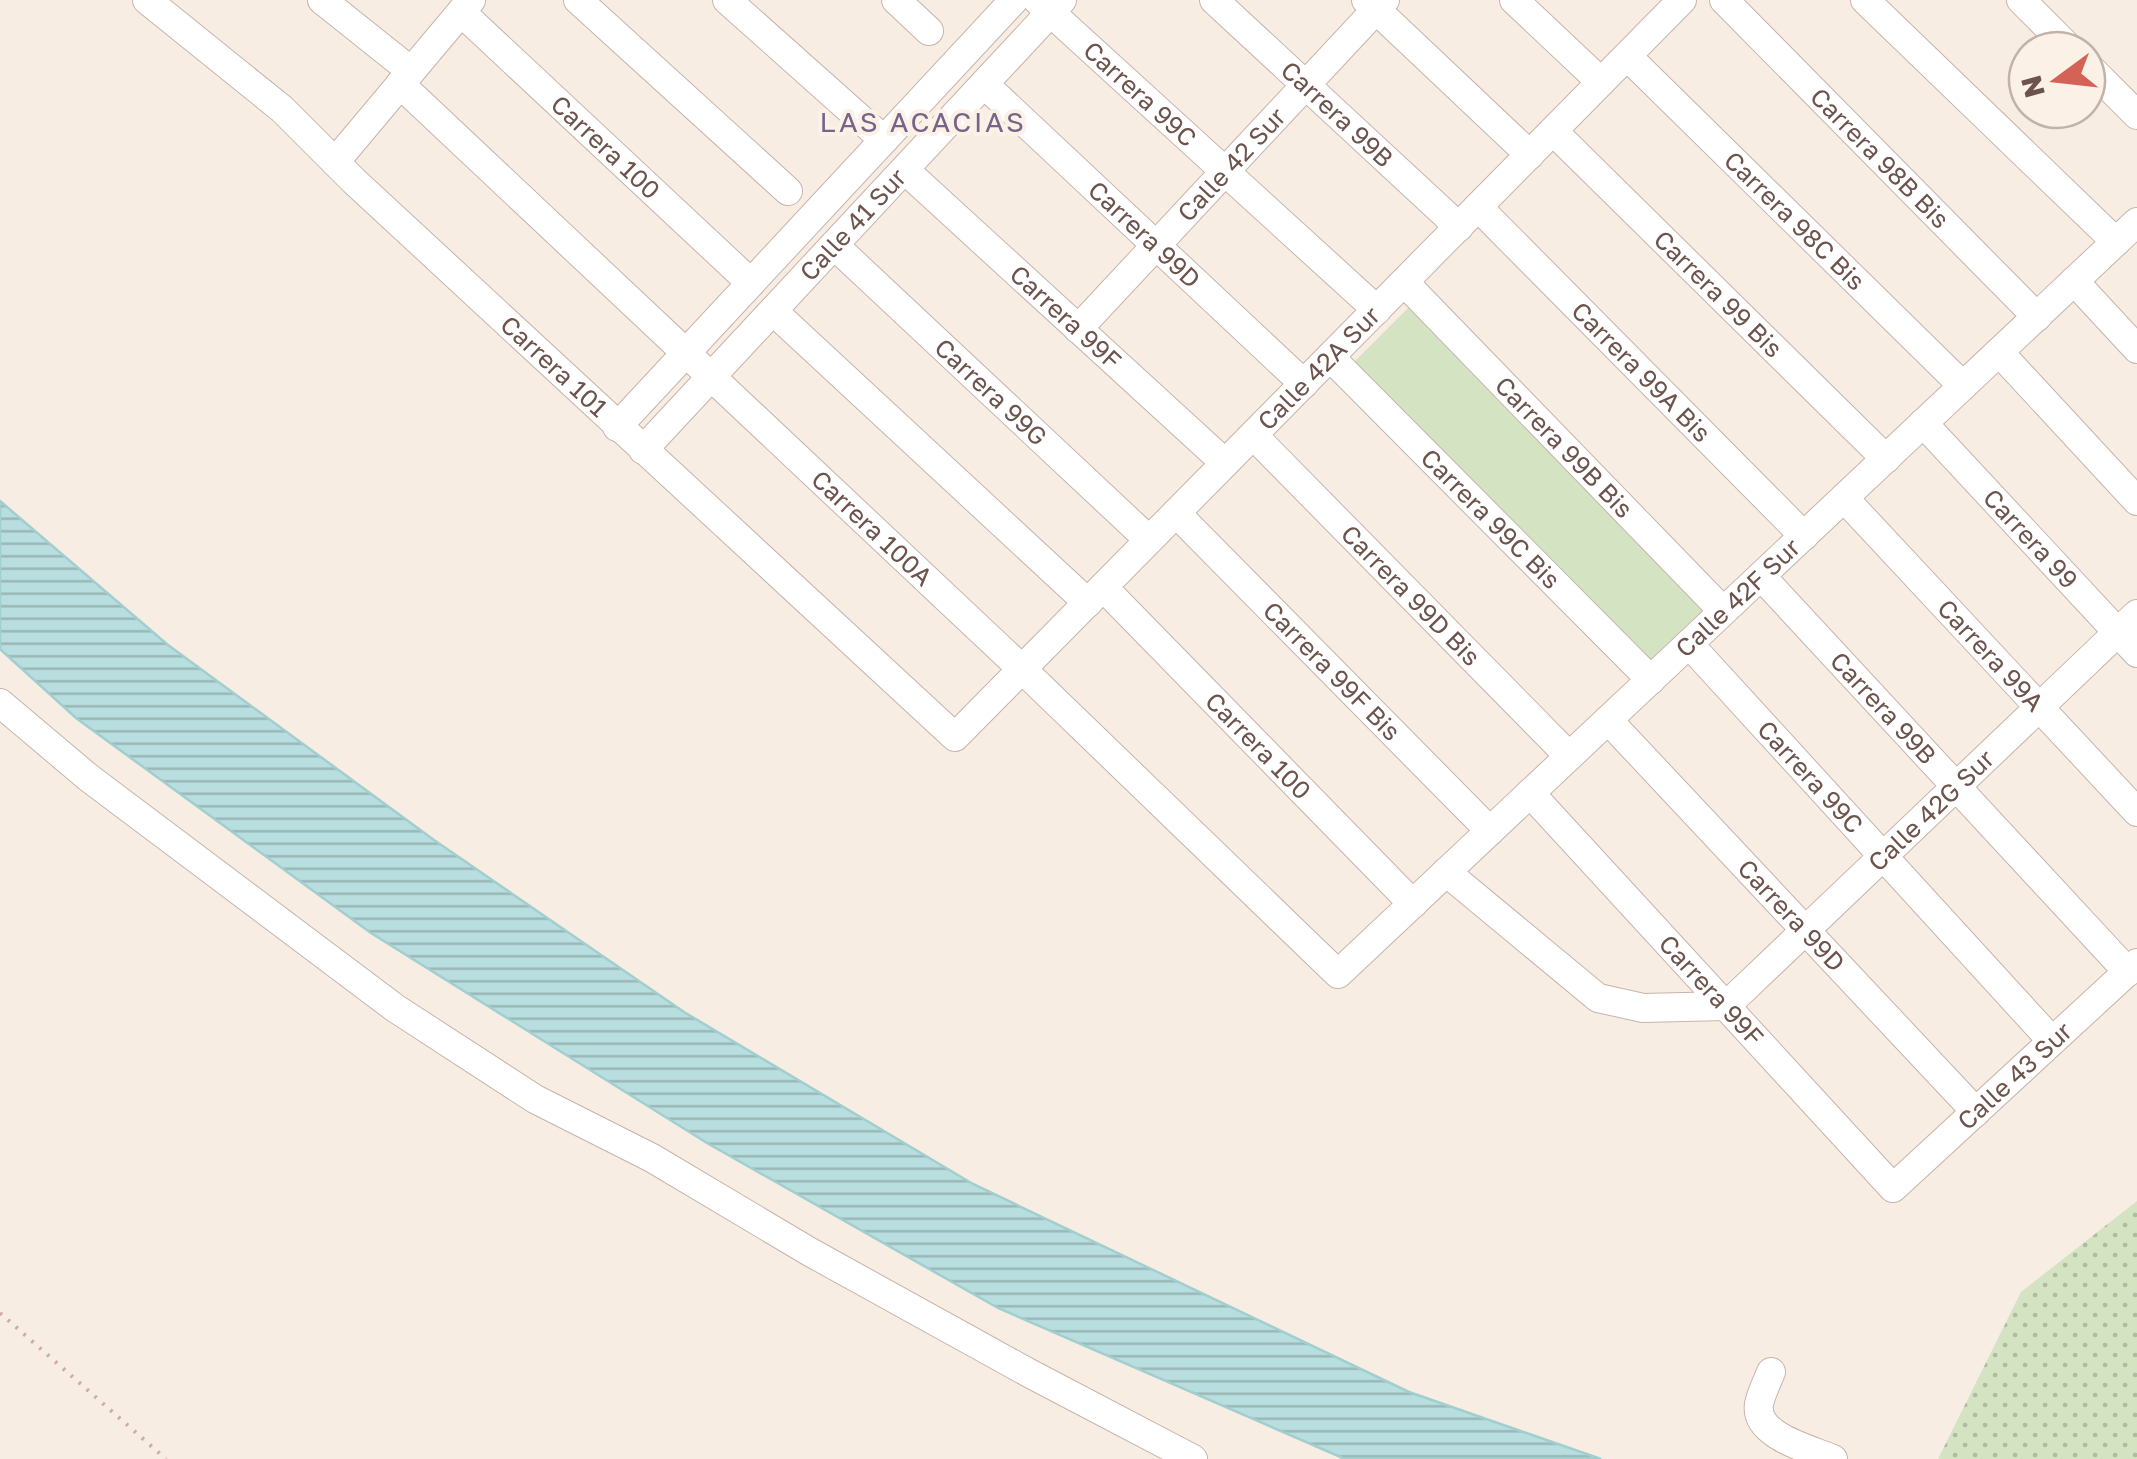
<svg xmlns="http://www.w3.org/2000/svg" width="2137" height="1459" font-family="'Golos Text',sans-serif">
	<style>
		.grass { fill: url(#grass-dots) }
		.park { fill: #d4e4c3 }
		.water { fill: url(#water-rules); stroke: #a1cecf; stroke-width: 2.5 }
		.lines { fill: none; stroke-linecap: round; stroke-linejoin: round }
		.minor-casing { stroke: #c7b4ab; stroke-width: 30 }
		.path { stroke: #ceada1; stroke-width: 4; stroke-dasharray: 2.5 8; stroke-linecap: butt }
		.minor { stroke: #fff; stroke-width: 28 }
		.labels { text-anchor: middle; stroke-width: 8; stroke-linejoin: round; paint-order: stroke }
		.street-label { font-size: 25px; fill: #6c534c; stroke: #fcf1e7 }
		.neighbourhood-label { font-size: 28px; letter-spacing: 2.5px; fill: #786489; stroke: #fcf1e7 }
	</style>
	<defs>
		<pattern id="grass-dots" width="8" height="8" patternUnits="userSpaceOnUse" patternTransform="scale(2.5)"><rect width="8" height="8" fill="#d4e4c3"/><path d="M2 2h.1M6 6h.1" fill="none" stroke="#b0bba1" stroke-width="1.8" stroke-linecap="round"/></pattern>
		<pattern id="water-rules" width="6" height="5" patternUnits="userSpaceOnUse" patternTransform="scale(2.5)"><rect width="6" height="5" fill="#b9dedf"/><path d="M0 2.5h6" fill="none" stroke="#9ab7b7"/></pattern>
	</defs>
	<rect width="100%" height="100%" fill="#f8ede2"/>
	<path class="grass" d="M 2137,1201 L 2137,1459 L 1938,1459 L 2021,1292 Z"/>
	<path class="park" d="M 1410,306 L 1708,608 L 1647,668 L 1350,366 Z"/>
	<path class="water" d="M 0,501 L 168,645 L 434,840 L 684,1012 L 973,1184 L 1409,1392 L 1601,1459 L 1345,1459 L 998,1308 L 707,1143 L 371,933 L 76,718 L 0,649 Z"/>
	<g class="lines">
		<g class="minor-casing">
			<g id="minor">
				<path id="s1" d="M 147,0 L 282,109 L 354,181 L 955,737 L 1682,0"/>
				<path d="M 322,0 L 411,71"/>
				<path d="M 578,0 L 788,191"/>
				<path d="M 727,0 L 884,140"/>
				<path d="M 896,0 L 929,31"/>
				<path id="s2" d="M 1214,0 L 1459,227"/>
				<path d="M 1366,0 L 1530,155"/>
				<path d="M 1514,0 L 1601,82"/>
				<path id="s3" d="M 1724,0 L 2037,317"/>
				<path d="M 1865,0 L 2116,242"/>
				<path d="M 2021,0 L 2071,50"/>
				<path id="s4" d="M 1038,1 L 1377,310"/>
				<path id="s5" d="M 461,12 L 751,283"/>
				<path id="s6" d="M 1627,56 L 1963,386"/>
				<path d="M 2087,65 L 2137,115"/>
				<path id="s7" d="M 400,84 L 1022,669 L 1338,974 L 2137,222"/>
				<path id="s8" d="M 984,84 L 1304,384"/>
				<path id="s9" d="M 1553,131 L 1886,459"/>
				<path d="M 335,162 L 471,0"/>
				<path id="s10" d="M 905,170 L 1225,463"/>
				<path id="s11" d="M 1478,207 L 1804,536"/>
				<path id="s12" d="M 834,245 L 1149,540"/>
				<path d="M 2074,281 L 2137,349"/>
				<path id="s13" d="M 1404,282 L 1723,611"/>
				<path d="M 773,311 L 1088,603"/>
				<path id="s14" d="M 1078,329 L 1385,0"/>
				<path d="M 1999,352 L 2137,501"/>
				<path id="s15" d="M 1330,357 L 1651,680"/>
				<path id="s16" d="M 1923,423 L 2137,653"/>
				<path d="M 617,427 L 1014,0"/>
				<path id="s17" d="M 1253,435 L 1569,756"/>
				<path id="s18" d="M 643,450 L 1062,0"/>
				<path id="s19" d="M 1844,498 L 2137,812"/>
				<path id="s20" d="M 1176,513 L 1490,831"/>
				<path id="s21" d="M 1761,576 L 2128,972"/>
				<path id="s22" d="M 1103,587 L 1413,904"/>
				<path id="s23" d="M 1689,644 L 2052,1041"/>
				<path d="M 0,703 L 89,778 L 395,1008 L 535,1099 L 652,1158 L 810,1252 L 1029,1373 L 1193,1459"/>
				<path id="s24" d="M 1608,720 L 1976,1112"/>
				<path id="s25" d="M 1530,793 L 1893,1188 L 2137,963"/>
				<path id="s26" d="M 1446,872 L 1598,998 L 1643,1008 L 1726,1006 L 2137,614"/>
				<path d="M 1771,1372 C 1767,1382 1761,1394 1759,1404 C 1754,1436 1810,1449 1833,1459"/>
			</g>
		</g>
		<path class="path" d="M 0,1313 L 166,1459"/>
		<use href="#minor" class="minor"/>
	</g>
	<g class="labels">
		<g class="street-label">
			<text dy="9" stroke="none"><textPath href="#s4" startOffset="138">Carrera 99C</textPath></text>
			<text dy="9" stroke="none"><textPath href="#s2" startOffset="168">Carrera 99B</textPath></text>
			<text dy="9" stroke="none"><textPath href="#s5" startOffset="198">Carrera 100</textPath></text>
			<text dy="9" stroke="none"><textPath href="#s3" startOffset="222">Carrera 98B Bis</textPath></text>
			<text dy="9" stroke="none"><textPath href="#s14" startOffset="225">Calle 42 Sur</textPath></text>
			<text dy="9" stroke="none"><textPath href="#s6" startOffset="235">Carrera 98C Bis</textPath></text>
			<text dy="9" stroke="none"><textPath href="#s18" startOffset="308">Calle 41 Sur</textPath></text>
			<text dy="9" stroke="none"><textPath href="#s8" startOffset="220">Carrera 99D</textPath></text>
			<text dy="9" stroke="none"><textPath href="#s9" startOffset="232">Carrera 99 Bis</textPath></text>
			<text dy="9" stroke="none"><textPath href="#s10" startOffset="218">Carrera 99F</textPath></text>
			<text dy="9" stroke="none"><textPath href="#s1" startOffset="548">Carrera 101</textPath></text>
			<text dy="9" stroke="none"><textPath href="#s1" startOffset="1612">Calle 42A Sur</textPath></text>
			<text dy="9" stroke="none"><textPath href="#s11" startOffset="232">Carrera 99A Bis</textPath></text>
			<text dy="9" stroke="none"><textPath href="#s12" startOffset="215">Carrera 99G</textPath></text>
			<text dy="9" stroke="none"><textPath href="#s13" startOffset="230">Carrera 99B Bis</textPath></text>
			<text dy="9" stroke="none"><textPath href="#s15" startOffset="228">Carrera 99C Bis</textPath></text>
			<text dy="9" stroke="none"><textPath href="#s7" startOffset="648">Carrera 100A</textPath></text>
			<text dy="9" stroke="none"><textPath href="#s16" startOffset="158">Carrera 99</textPath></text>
			<text dy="9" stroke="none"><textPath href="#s17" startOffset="225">Carrera 99D Bis</textPath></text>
			<text dy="9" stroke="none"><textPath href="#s7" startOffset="1842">Calle 42F Sur</textPath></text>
			<text dy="9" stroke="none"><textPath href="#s19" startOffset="215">Carrera 99A</textPath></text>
			<text dy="9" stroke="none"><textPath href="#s20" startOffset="222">Carrera 99F Bis</textPath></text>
			<text dy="9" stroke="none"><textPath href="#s21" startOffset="180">Carrera 99B</textPath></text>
			<text dy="9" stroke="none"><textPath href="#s22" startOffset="222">Carrera 100</textPath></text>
			<text dy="9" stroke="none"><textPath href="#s23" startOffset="180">Carrera 99C</textPath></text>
			<text dy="9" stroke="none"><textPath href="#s26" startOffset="610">Calle 42G Sur</textPath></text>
			<text dy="9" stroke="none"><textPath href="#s24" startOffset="268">Carrera 99D</textPath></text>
			<text dy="9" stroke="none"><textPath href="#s25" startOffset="268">Carrera 99F</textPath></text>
			<text dy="9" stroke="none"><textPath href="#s25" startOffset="702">Calle 43 Sur</textPath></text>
		</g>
		<g class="neighbourhood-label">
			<text x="923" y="132">LAS ACACIAS</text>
		</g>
	</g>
	<g transform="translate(2057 80) rotate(255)"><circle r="48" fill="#fcf1e7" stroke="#c2b2a9" stroke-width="2.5"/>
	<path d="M0-8L18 38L0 25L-18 38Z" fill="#d46256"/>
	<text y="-15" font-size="28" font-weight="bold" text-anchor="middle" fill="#6c534c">N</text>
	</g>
</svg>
